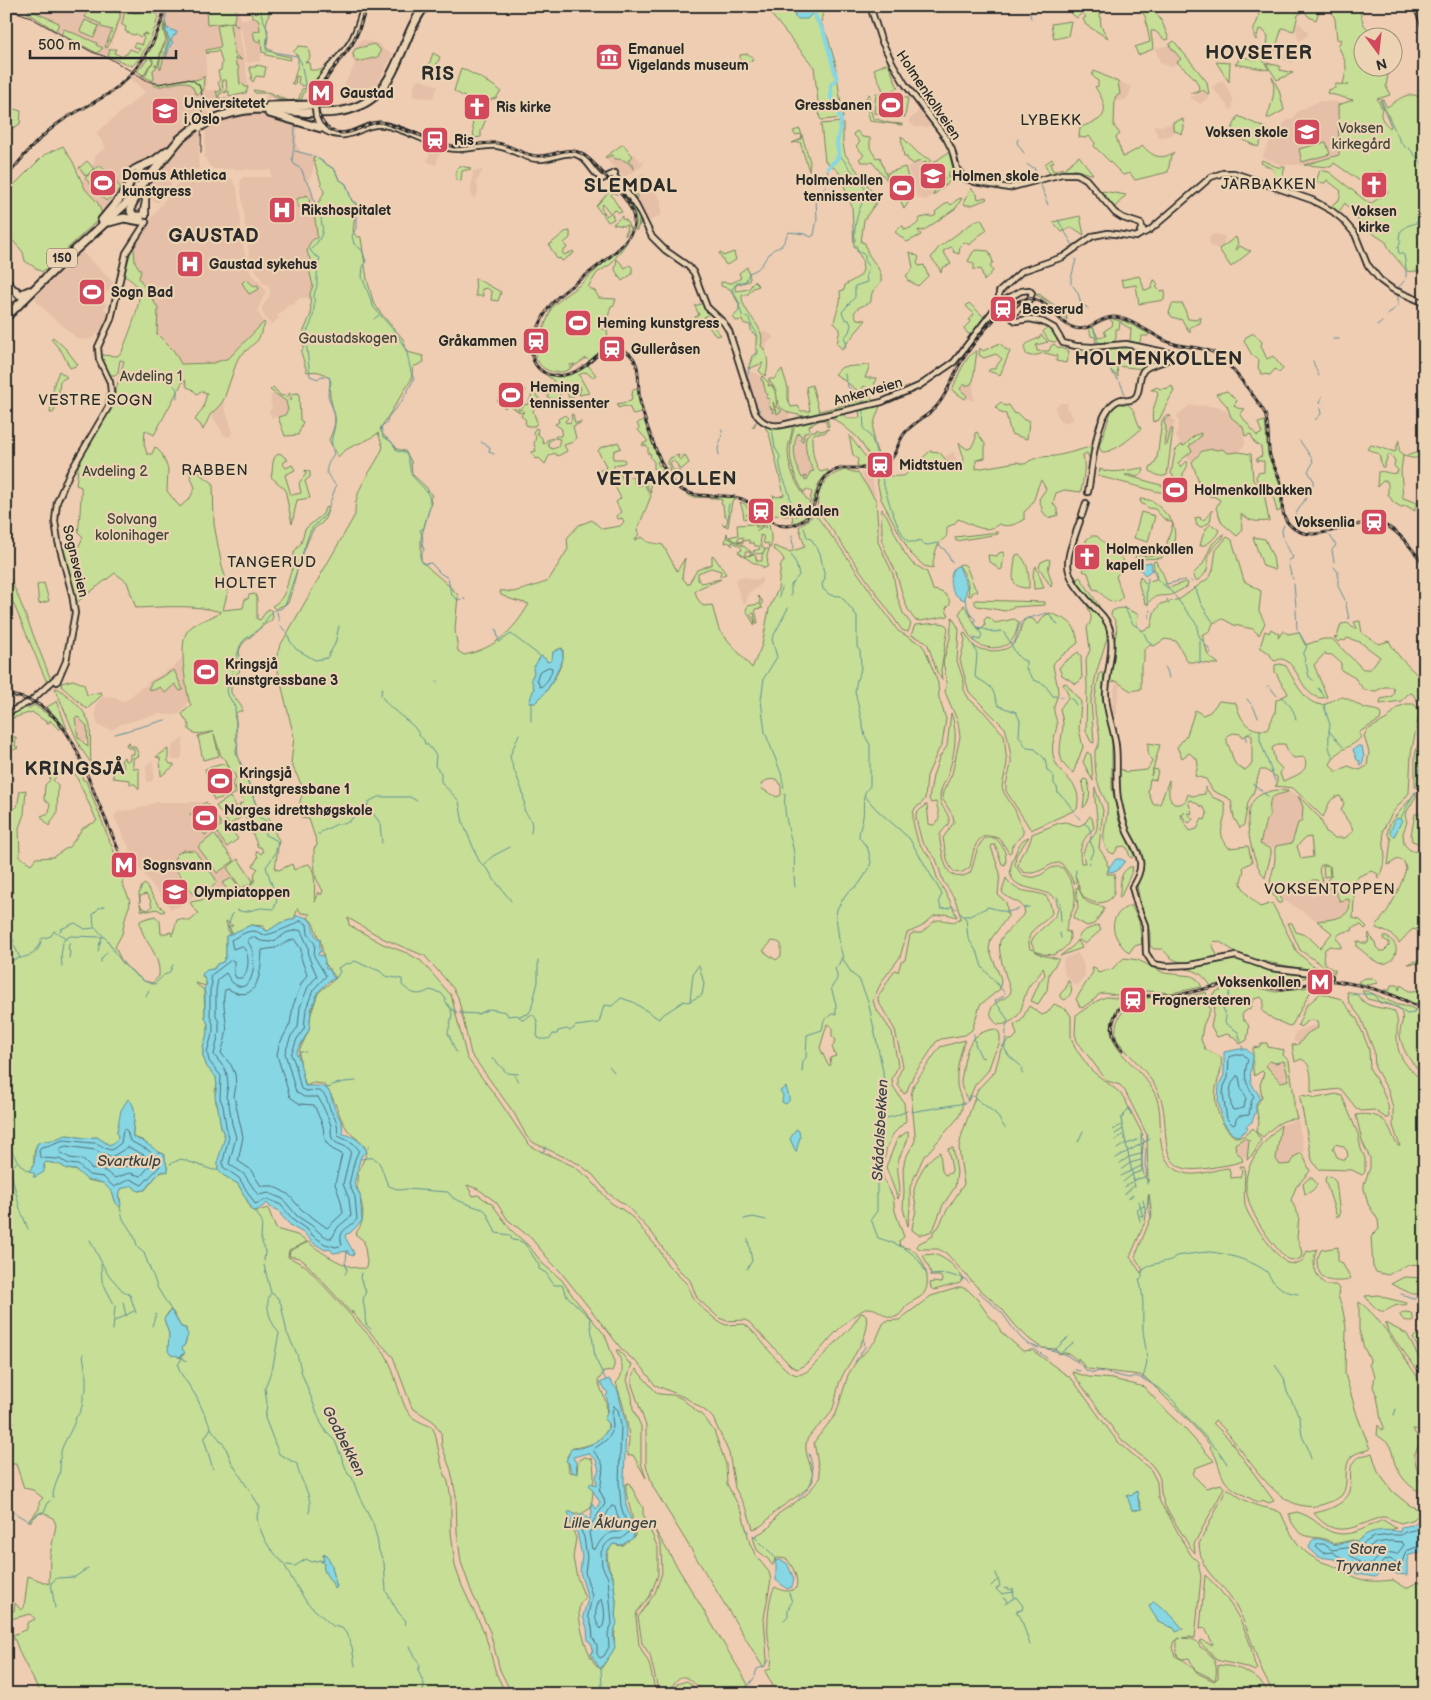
<svg xmlns="http://www.w3.org/2000/svg" width="1431" height="1700" font-family="'Balsamiq Sans',sans-serif">
	<style>
		.built { fill: #e5bfa8 }
		.green { fill: #c6de95; stroke: #788460; fill-rule: evenodd }
		.water { fill: #87d6e4; stroke: #62929a }
		.lines { fill: none; stroke-linecap: round; stroke-linejoin: round }
		.shore { stroke: #506f75; stroke-width: 1 }
		.stream { stroke: #62929a; stroke-width: 1 }
		.river { stroke: #87d6e4; stroke-width: 4 }
		.secondary-tunnel { stroke: #c8ad97; stroke-width: 4.5; stroke-dasharray: 4.5 2; stroke-linecap: butt }
		.secondary-casing { stroke: #2b2b2b; stroke-width: 8 }
		.highway-casing { stroke: #2b2b2b; stroke-width: 11 }
		.secondary { stroke: #ebd3b3; stroke-width: 4.5 }
		.highway { stroke: #ebd3b3; stroke-width: 7 }
		.tram { stroke: #2b2b2b; stroke-width: 1 }
		.rail-casing { stroke: #2b2b2b; stroke-width: 3 }
		.rail { stroke: #ebd3b3; stroke-width: 1; stroke-dasharray: 4; stroke-linecap: butt }
		.secondary-bridge-casing { stroke: #2b2b2b; stroke-width: 8; stroke-linecap: butt }
		.highway-bridge-casing { stroke: #2b2b2b; stroke-width: 11; stroke-linecap: butt }
		.secondary-bridge { stroke: #ebd3b3; stroke-width: 4.5 }
		.highway-bridge { stroke: #ebd3b3; stroke-width: 7 }
		.labels { text-anchor: middle; stroke-width: 4.5; stroke-linejoin: round; paint-order: stroke }
		.shield { fill: #ebd3b3; stroke: #655d54; stroke-width: 1 }
		.shield-label { font-size: 12px; font-weight: bold; fill: #2b2b2b }
		.poi-label { font-size: 14px; font-weight: bold; fill: #2b2b2b; stroke: #ebd3b3; text-anchor: start }
		.street-label { font-size: 14px; fill: #2b2b2b; stroke: #ebd3b3 }
		.park-label { font-size: 14px; fill: #42463b; stroke: #ebd3b3 }
		.neighbourhood-label { font-size: 15px; letter-spacing: 1px; fill: #2b2b2b; stroke: #ebd3b3 }
		.water-label { font-size: 15px; font-style: italic; fill: #394547; stroke: #ebd3b3 }
		.district-label { font-size: 19px; font-weight: bold; letter-spacing: 1px; fill: #2b2b2b; stroke: #ebd3b3 }
	</style>
	<rect width="100%" height="100%" fill="#efcdb2"/>
	<filter id="ink" filterUnits="userSpaceOnUse"><feTurbulence type="fractalNoise" baseFrequency=".02" numOctaves="2"/><feDisplacementMap in="SourceGraphic" scale="10" xChannelSelector="R" yChannelSelector="G"/><feConvolveMatrix kernelMatrix="1 2 1 2 8 2 1 2 1" color-interpolation-filters="sRGB"/></filter>
	<g filter="url(#ink)">
		<g class="built">
			<path d="M 29,6 L 130,6 L 129,11 L 137,13 L 144,10 L 158,11 L 158,13 L 161,14 L 162,6 L 237,6 L 241,20 L 252,18 L 265,20 L 268,37 L 265,51 L 262,51 L 260,61 L 247,63 L 241,28 L 239,28 L 249,88 L 244,89 L 238,85 L 228,23 L 206,26 L 217,25 L 221,47 L 206,50 L 206,90 L 217,90 L 220,101 L 207,103 L 207,111 L 209,112 L 210,124 L 224,116 L 258,112 L 275,116 L 275,101 L 272,98 L 265,98 L 266,95 L 270,95 L 275,97 L 278,102 L 278,117 L 300,124 L 297,132 L 297,146 L 301,152 L 314,156 L 313,172 L 307,182 L 310,186 L 322,225 L 312,252 L 314,298 L 300,298 L 291,307 L 290,304 L 277,316 L 279,318 L 271,325 L 262,313 L 262,307 L 269,297 L 270,290 L 267,284 L 264,284 L 261,279 L 249,255 L 240,182 L 243,177 L 271,177 L 271,170 L 215,169 L 209,166 L 205,157 L 206,116 L 189,128 L 169,148 L 140,166 L 134,165 L 128,169 L 129,183 L 104,216 L 98,203 L 85,189 L 81,181 L 94,169 L 92,166 L 94,163 L 95,156 L 106,147 L 96,133 L 145,92 L 137,84 L 129,78 L 146,57 L 159,32 L 164,17 L 152,12 L 123,14 L 122,25 L 119,25 L 106,57 L 90,52 L 25,15 Z"/>
			<path d="M 1300,23 L 1309,34 L 1299,42 L 1295,26 Z"/>
			<path d="M 364,40 L 380,44 L 383,49 L 393,54 L 376,86 L 370,92 L 346,99 L 343,91 L 345,83 L 355,65 L 351,54 L 360,41 Z"/>
			<path d="M 1169,45 L 1181,60 L 1170,67 L 1160,62 L 1155,49 Z"/>
			<path d="M 1289,46 L 1297,47 L 1293,62 L 1283,60 L 1287,47 Z"/>
			<path d="M 418,79 L 438,86 L 433,98 L 413,97 L 415,83 Z"/>
			<path d="M 1223,80 L 1233,99 L 1232,111 L 1212,87 Z"/>
			<path d="M 1117,81 L 1132,87 L 1127,99 L 1115,102 L 1118,91 Z"/>
			<path d="M 1204,90 L 1209,97 L 1200,104 L 1190,97 L 1200,94 Z"/>
			<path d="M 1319,101 L 1338,102 L 1339,155 L 1304,165 L 1282,165 L 1262,157 L 1271,139 L 1284,123 L 1289,119 L 1294,118 L 1297,112 Z"/>
			<path d="M 920,106 L 932,123 L 927,127 L 915,127 L 908,121 L 917,113 Z"/>
			<path d="M 1176,122 L 1174,130 L 1173,131 L 1173,134 L 1168,136 L 1159,137 L 1153,127 L 1154,125 L 1163,126 Z"/>
			<path d="M 200,130 L 198,158 L 199,168 L 173,182 L 158,203 L 149,198 L 148,186 L 185,142 Z"/>
			<path d="M 432,146 L 441,148 L 436,165 L 427,161 Z"/>
			<path d="M 950,152 L 955,179 L 926,200 L 916,197 L 915,189 L 907,167 L 925,158 L 934,161 Z"/>
			<path d="M 611,154 L 615,159 L 627,161 L 635,154 L 641,162 L 644,159 L 642,166 L 624,178 L 605,158 Z"/>
			<path d="M 483,170 L 476,183 L 478,187 L 477,196 L 472,198 L 471,191 L 473,171 Z"/>
			<path d="M 643,174 L 661,200 L 661,215 L 648,222 L 646,221 L 628,189 L 627,183 L 638,175 Z"/>
			<path d="M 224,177 L 232,179 L 237,188 L 244,251 L 251,274 L 263,286 L 266,292 L 257,311 L 264,322 L 229,358 L 213,363 L 181,364 L 174,351 L 155,332 L 156,306 L 138,278 L 129,254 L 139,235 L 175,186 L 180,182 L 189,181 L 196,184 L 203,183 L 206,179 Z"/>
			<path d="M 1214,234 L 1225,236 L 1223,246 L 1219,249 L 1214,247 L 1211,247 L 1209,237 Z"/>
			<path d="M 82,252 L 114,283 L 102,298 L 101,300 L 107,305 L 104,308 L 110,313 L 107,320 L 103,328 L 93,338 L 84,340 L 78,339 L 50,315 L 37,302 L 36,298 L 37,295 Z"/>
			<path d="M 765,331 L 774,337 L 766,345 L 767,349 L 761,351 L 759,346 L 762,342 L 760,332 Z"/>
			<path d="M 744,370 L 757,373 L 771,385 L 774,390 L 777,405 L 782,411 L 789,414 L 790,422 L 780,424 L 768,423 L 758,414 Z"/>
			<path d="M 965,381 L 973,382 L 974,401 L 960,395 L 961,387 Z"/>
			<path d="M 272,394 L 286,398 L 289,413 L 272,418 L 269,411 L 272,409 L 271,403 L 270,403 Z"/>
			<path d="M 223,403 L 233,432 L 229,437 L 224,435 L 210,412 Z"/>
			<path d="M 1060,403 L 1068,403 L 1066,410 L 1069,410 L 1074,419 L 1064,423 L 1059,419 L 1055,408 Z"/>
			<path d="M 1194,405 L 1220,407 L 1227,412 L 1243,427 L 1245,444 L 1239,452 L 1228,453 L 1212,449 L 1205,450 L 1202,451 L 1192,462 L 1190,459 L 1185,457 L 1192,451 L 1189,446 L 1200,437 L 1200,434 L 1194,436 L 1184,446 L 1181,445 L 1176,436 L 1179,423 L 1177,415 L 1189,406 Z"/>
			<path d="M 1171,416 L 1175,422 L 1173,429 L 1171,429 L 1167,446 L 1164,445 L 1166,428 L 1164,421 L 1168,417 Z"/>
			<path d="M 799,433 L 807,434 L 805,443 L 810,466 L 817,475 L 812,492 L 805,490 L 807,485 L 798,470 L 795,460 L 793,448 Z"/>
			<path d="M 953,452 L 963,470 L 958,471 L 948,465 L 944,457 Z"/>
			<path d="M 861,473 L 871,473 L 875,494 L 867,496 Z"/>
			<path d="M 739,577 L 748,577 L 752,580 L 762,578 L 762,582 L 757,588 L 749,592 L 746,603 L 743,603 L 735,582 Z"/>
			<path d="M 182,658 L 189,701 L 180,714 L 173,715 L 157,714 L 119,725 L 112,730 L 98,726 L 95,713 L 97,703 L 103,696 L 116,697 L 118,700 L 123,701 L 128,699 L 140,688 L 146,686 L 149,681 L 175,666 Z"/>
			<path d="M 1117,682 L 1120,686 L 1117,703 L 1117,714 L 1114,715 L 1112,706 L 1114,689 Z"/>
			<path d="M 75,714 L 88,726 L 88,740 L 79,743 Z"/>
			<path d="M 183,738 L 182,757 L 179,760 L 172,760 L 172,746 Z"/>
			<path d="M 153,760 L 154,777 L 152,781 L 147,782 L 146,768 L 145,766 Z"/>
			<path d="M 1425,783 L 1425,823 L 1419,793 L 1420,787 Z"/>
			<path d="M 1288,792 L 1295,793 L 1303,806 L 1302,821 L 1298,823 L 1292,843 L 1276,846 L 1274,848 L 1260,844 L 1271,797 Z"/>
			<path d="M 157,802 L 206,802 L 221,823 L 213,829 L 235,859 L 239,859 L 254,881 L 245,888 L 229,892 L 224,891 L 202,899 L 194,897 L 180,906 L 171,909 L 130,856 L 129,847 L 114,817 L 118,812 L 139,808 Z"/>
			<path d="M 1308,880 L 1312,895 L 1321,893 L 1325,889 L 1333,887 L 1340,901 L 1349,899 L 1351,907 L 1349,910 L 1340,918 L 1317,921 L 1288,902 L 1283,901 L 1280,895 L 1293,887 Z"/>
			<path d="M 1078,953 L 1083,963 L 1085,975 L 1077,986 L 1071,982 L 1069,977 L 1065,976 L 1063,961 L 1064,958 Z"/>
			<path d="M 1313,1025 L 1319,1027 L 1308,1046 L 1293,1041 L 1296,1032 Z"/>
			<path d="M 1270,1061 L 1275,1063 L 1284,1061 L 1289,1080 L 1281,1082 L 1267,1067 L 1266,1064 Z"/>
			<path d="M 1298,1120 L 1304,1152 L 1294,1157 L 1291,1164 L 1280,1166 L 1276,1159 L 1281,1125 Z"/>
			<path d="M 1244,1137 L 1249,1140 L 1249,1153 L 1245,1158 L 1236,1152 L 1235,1144 Z"/>
		</g>
		<g class="green">
			<path d="M 88,6 L 111,6 L 120,13 L 120,18 L 107,48 L 105,47 L 112,30 L 101,27 L 101,24 L 85,17 L 89,7 Z"/>
			<path d="M 118,6 L 137,8 L 139,12 L 135,13 L 127,10 C 137,16 148,9 158,15 C 157,28 142,59 132,66 L 108,56 L 110,49 L 116,49 L 114,53 L 123,57 L 125,54 L 127,54 L 130,49 L 138,52 L 140,49 L 133,46 L 135,43 L 143,45 L 142,42 L 144,37 L 142,36 L 144,34 L 147,35 L 147,33 L 143,34 L 140,37 L 136,34 L 133,35 L 125,31 L 126,27 L 122,25 L 125,10 Z"/>
			<path d="M 206,6 L 235,6 L 236,15 L 234,18 L 234,22 L 207,25 Z"/>
			<path d="M 251,6 L 271,6 L 266,25 L 268,37 L 266,48 L 275,52 L 276,54 L 291,57 L 290,60 L 266,55 L 266,53 L 262,52 L 261,39 L 260,39 L 258,42 L 255,40 L 253,32 L 260,31 L 259,21 L 257,18 L 252,18 Z"/>
			<path d="M 770,6 L 794,6 L 795,17 L 807,19 L 818,6 L 824,6 L 821,23 L 828,38 L 835,62 L 843,118 L 822,120 L 820,119 L 814,67 L 770,13 Z"/>
			<path d="M 1071,6 L 1080,13 L 1083,9 C 1093,13 1101,3 1112,8 L 1100,14 L 1101,26 L 1108,38 L 1086,25 L 1083,19 L 1086,17 L 1082,13 L 1077,18 L 1067,10 Z"/>
			<path d="M 1137,6 L 1152,6 L 1162,22 L 1169,39 L 1165,40 L 1155,31 L 1151,31 L 1153,49 L 1138,55 L 1135,47 L 1150,42 L 1145,16 Z"/>
			<path d="M 1260,6 L 1358,6 L 1364,25 L 1373,34 L 1374,37 L 1364,38 L 1364,68 L 1389,68 L 1386,86 L 1390,95 L 1377,99 L 1382,108 C 1379,118 1383,121 1390,128 L 1391,126 L 1380,100 L 1383,100 L 1387,107 C 1397,101 1408,90 1419,97 L 1424,92 L 1425,273 C 1416,269 1411,273 1407,271 L 1390,251 L 1386,242 L 1363,227 L 1345,203 L 1338,213 L 1331,208 L 1334,203 L 1339,200 L 1341,191 L 1327,180 L 1325,183 L 1316,182 L 1320,170 L 1329,172 L 1370,204 L 1388,192 L 1381,181 L 1379,173 L 1381,171 L 1371,173 L 1363,183 L 1334,163 L 1331,167 L 1304,165 L 1339,155 L 1338,105 L 1353,100 L 1327,93 L 1328,90 L 1335,88 L 1336,84 L 1349,85 L 1343,84 C 1348,65 1347,64 1338,46 L 1342,39 L 1340,40 L 1337,39 L 1335,19 L 1330,8 L 1323,7 L 1319,11 L 1316,20 L 1309,17 L 1304,11 L 1298,15 L 1294,31 L 1282,28 L 1274,53 L 1267,48 L 1268,36 L 1263,30 L 1259,29 L 1256,40 C 1251,31 1255,28 1258,19 C 1259,15 1259,11 1260,6 Z"/>
			<path d="M 30,10 L 59,23 L 56,31 L 28,13 Z"/>
			<path d="M 85,20 L 99,26 L 94,37 L 80,31 Z"/>
			<path d="M 1071,21 L 1068,36 L 1054,39 L 1051,24 Z"/>
			<path d="M 163,22 L 164,24 L 163,30 L 166,40 L 161,50 L 158,64 L 157,66 L 154,64 L 157,67 L 153,70 L 154,78 L 153,81 L 141,75 L 146,75 L 149,67 L 153,63 L 153,60 L 152,58 L 150,58 L 153,62 L 148,67 L 145,74 L 143,75 L 137,71 L 148,59 L 144,59 L 154,42 Z"/>
			<path d="M 234,22 L 238,27 L 234,24 L 230,25 L 235,55 L 242,60 L 235,58 L 236,65 L 238,65 L 240,84 L 242,83 L 245,87 L 248,87 L 246,93 L 229,97 L 229,91 L 224,93 L 227,90 L 226,80 L 222,80 L 223,89 L 224,90 L 222,93 L 219,94 L 219,99 L 227,98 L 216,102 L 218,98 L 216,91 L 218,92 L 221,91 L 218,82 L 220,80 L 218,71 L 221,70 L 222,62 L 219,51 L 208,52 L 207,54 L 206,50 L 221,47 L 217,25 Z"/>
			<path d="M 165,24 L 166,32 L 170,41 L 166,47 L 161,69 L 159,66 L 162,49 L 168,41 L 164,29 Z"/>
			<path d="M 64,29 L 97,43 L 96,45 L 103,48 L 97,53 L 61,35 Z"/>
			<path d="M 1174,41 L 1207,82 L 1209,95 L 1203,90 L 1198,93 L 1190,93 L 1199,90 C 1199,77 1185,71 1177,62 L 1181,59 L 1169,45 Z"/>
			<path d="M 374,44 L 380,49 L 380,53 L 378,57 L 357,62 L 354,58 L 353,53 L 355,49 Z"/>
			<path d="M 299,46 L 308,47 L 310,57 L 308,61 L 305,62 L 309,63 L 310,70 L 321,70 L 329,62 L 331,64 C 322,74 315,82 302,86 L 298,83 L 299,77 L 296,76 L 295,85 L 291,83 L 293,83 C 295,73 299,66 298,56 L 293,52 Z"/>
			<path d="M 433,53 L 440,57 L 436,66 L 444,71 L 440,78 L 437,77 L 439,73 L 428,68 Z"/>
			<path d="M 1259,53 L 1269,70 L 1235,64 L 1238,62 L 1239,56 L 1257,60 Z"/>
			<path d="M 748,54 L 753,58 L 752,60 L 741,67 L 740,55 Z"/>
			<path d="M 1216,62 L 1230,63 L 1229,82 Z"/>
			<path d="M 888,63 L 898,88 L 884,93 L 874,69 Z"/>
			<path d="M 1266,63 L 1280,66 L 1280,70 L 1293,73 L 1277,80 Z"/>
			<path d="M 256,65 L 266,67 L 264,77 L 256,76 L 253,82 L 251,80 L 252,75 L 249,67 L 256,67 Z"/>
			<path d="M 461,68 L 487,81 L 487,83 L 488,82 L 501,91 L 496,98 L 482,102 L 480,100 L 476,100 L 475,103 L 454,91 Z"/>
			<path d="M 1094,71 L 1118,82 L 1120,94 L 1115,97 L 1114,126 L 1120,134 L 1116,137 L 1123,157 L 1143,146 C 1152,156 1161,161 1174,152 L 1173,155 L 1171,155 L 1168,172 L 1135,180 L 1130,173 L 1123,175 L 1094,146 L 1095,143 L 1089,136 L 1085,138 L 1079,137 L 1080,128 C 1086,124 1092,124 1098,120 C 1111,112 1101,96 1095,87 L 1098,86 L 1098,81 L 1092,75 Z"/>
			<path d="M 204,76 L 203,91 L 198,94 L 195,93 C 189,70 167,91 153,85 L 154,83 L 163,83 L 187,79 L 195,80 L 202,78 Z"/>
			<path d="M 1272,77 L 1279,90 L 1284,110 L 1270,118 L 1267,118 C 1271,105 1277,90 1272,77 Z"/>
			<path d="M 304,88 L 305,90 L 301,100 L 287,102 L 267,93 L 255,93 L 253,90 L 271,93 L 289,101 L 299,99 L 302,89 Z"/>
			<path d="M 876,93 L 908,98 L 905,117 L 874,113 Z"/>
			<path d="M 869,94 L 870,95 L 868,102 L 873,118 L 889,123 L 902,124 L 902,125 L 870,121 L 865,99 Z"/>
			<path d="M 10,108 L 21,111 L 20,124 L 13,128 L 6,127 Z"/>
			<path d="M 1238,116 L 1267,129 L 1258,147 L 1230,134 Z"/>
			<path d="M 472,119 L 486,119 L 481,131 L 481,137 L 474,138 Z"/>
			<path d="M 1183,119 L 1184,128 L 1182,134 L 1173,130 L 1173,122 Z"/>
			<path d="M 842,122 L 843,123 L 843,144 L 845,154 L 878,200 L 864,220 L 861,242 L 865,243 C 867,259 879,264 881,276 C 883,285 874,287 872,293 C 871,296 871,299 871,302 L 858,308 L 854,313 L 857,319 L 866,320 L 842,349 L 837,344 L 840,329 L 834,323 C 836,309 842,306 840,291 L 844,290 L 845,285 L 860,276 L 863,270 L 862,259 L 854,246 L 852,207 L 843,183 L 843,178 L 837,170 L 825,161 L 821,124 Z"/>
			<path d="M 800,129 L 810,162 L 809,171 L 800,142 L 792,143 L 801,139 L 802,134 L 795,135 L 793,131 Z"/>
			<path d="M 857,131 L 862,137 L 870,138 L 870,148 L 876,158 L 880,157 L 888,181 L 872,162 L 862,162 L 859,159 L 864,155 L 856,146 L 860,142 L 853,134 Z"/>
			<path d="M 901,136 L 919,154 L 931,160 L 928,163 L 930,166 C 935,162 943,155 950,152 L 954,169 L 951,170 L 947,176 L 949,179 L 948,176 L 952,172 L 951,176 L 953,178 L 933,196 C 934,188 942,187 945,179 L 943,176 L 943,181 L 937,175 L 932,180 L 935,175 L 929,177 L 930,173 L 926,172 L 928,169 L 926,168 L 926,162 L 923,163 L 920,160 L 914,164 L 908,160 L 907,157 L 904,157 Z"/>
			<path d="M 1326,142 L 1330,154 L 1302,162 L 1299,149 Z"/>
			<path d="M 623,144 L 633,156 L 628,160 L 633,166 L 634,169 C 628,162 625,159 615,159 L 612,155 L 606,158 L 605,157 Z"/>
			<path d="M 63,146 L 73,162 L 85,189 L 98,203 L 102,214 L 98,220 L 42,272 L 25,261 L 23,252 L 6,233 L 6,193 L 44,155 Z"/>
			<path d="M 314,156 L 334,169 L 339,179 L 346,184 L 352,201 L 356,204 L 353,232 L 358,238 L 360,236 L 361,238 L 367,279 L 373,301 L 379,311 L 403,339 L 407,352 L 423,356 L 424,362 L 413,367 L 411,380 L 380,429 C 384,439 392,440 397,449 L 405,451 L 411,461 L 412,474 L 426,487 L 432,496 L 430,498 L 431,503 L 421,538 L 421,560 C 432,573 447,582 458,595 L 455,630 L 458,651 L 464,655 C 496,648 513,631 529,604 L 513,600 L 501,595 L 500,591 C 504,590 508,592 512,592 C 516,592 545,583 548,581 L 568,549 L 567,538 L 579,525 L 592,520 L 602,529 L 620,526 L 624,522 L 622,518 L 618,519 L 616,516 L 621,512 L 616,502 L 621,498 L 613,483 C 615,479 614,474 611,471 L 607,471 L 607,477 L 597,471 L 605,469 L 606,466 L 598,451 L 600,448 L 618,442 L 621,448 L 614,451 L 613,459 L 624,459 L 625,462 L 624,463 L 614,465 L 614,471 L 619,470 L 623,480 L 632,476 L 635,484 L 639,486 L 643,483 L 651,496 L 637,531 L 639,534 L 635,540 L 642,537 L 648,542 L 663,545 L 677,571 L 685,558 L 682,577 L 688,585 L 697,570 L 712,564 L 712,556 L 713,555 L 726,574 L 720,576 L 721,571 L 711,568 L 698,573 L 698,580 L 701,583 L 721,579 C 712,584 703,585 695,591 L 697,598 L 703,606 L 712,605 L 719,630 L 752,668 L 762,645 L 769,609 L 778,589 L 781,564 L 784,562 C 784,557 778,551 773,549 L 774,546 L 789,552 L 805,547 L 799,527 L 815,514 L 842,550 L 898,631 L 921,644 L 925,649 L 938,683 L 939,698 L 946,719 L 942,745 L 938,751 L 927,776 L 925,799 L 921,804 L 915,808 L 913,813 L 913,822 L 918,842 L 931,859 L 938,880 L 949,899 L 957,917 L 946,914 L 934,916 L 921,927 L 907,933 L 900,957 L 882,981 L 873,1000 L 875,1007 L 892,1032 L 898,1066 L 892,1079 L 893,1086 L 904,1103 L 906,1121 L 893,1134 L 887,1147 L 882,1169 L 883,1178 L 893,1197 L 895,1211 L 904,1237 L 899,1241 L 900,1246 C 905,1248 910,1248 914,1251 C 924,1259 932,1282 924,1293 C 921,1298 913,1300 909,1304 C 904,1307 901,1316 895,1317 C 882,1320 876,1300 860,1312 C 851,1318 843,1325 836,1332 C 824,1344 813,1362 797,1369 L 791,1366 L 749,1322 L 745,1320 L 727,1321 L 719,1318 L 697,1298 L 690,1280 L 678,1269 L 652,1233 L 627,1206 L 609,1194 L 593,1175 L 579,1164 L 534,1143 L 527,1137 L 514,1113 L 471,1054 L 458,997 L 453,988 L 425,956 L 384,939 L 348,918 L 349,925 L 383,944 L 407,953 L 421,961 L 451,995 L 467,1058 L 498,1099 L 527,1142 L 532,1147 L 573,1166 L 589,1178 L 611,1203 L 623,1210 L 633,1218 L 660,1251 L 667,1264 L 687,1284 L 692,1297 L 702,1308 L 719,1322 L 726,1325 L 744,1324 C 760,1334 779,1369 794,1374 C 800,1376 804,1373 809,1370 L 852,1326 L 861,1313 L 866,1315 C 866,1319 867,1323 867,1327 C 864,1345 847,1364 840,1381 C 836,1392 836,1405 830,1414 C 824,1423 810,1432 807,1440 C 802,1453 814,1467 813,1481 C 803,1495 788,1501 775,1512 C 767,1519 765,1526 753,1529 L 747,1510 L 735,1488 L 729,1453 L 713,1418 L 707,1412 L 686,1398 L 655,1385 L 642,1367 L 624,1352 L 560,1271 L 551,1262 L 531,1238 L 508,1220 L 496,1202 L 478,1189 L 467,1185 L 473,1196 L 478,1195 L 492,1204 L 511,1230 L 529,1246 L 543,1264 L 562,1280 L 574,1298 L 605,1335 L 614,1359 L 614,1366 L 612,1371 L 604,1372 L 598,1381 L 606,1402 L 608,1428 C 601,1443 588,1446 573,1448 L 567,1456 L 569,1472 L 577,1473 L 578,1461 L 585,1457 L 592,1459 C 596,1475 593,1492 591,1508 L 581,1514 L 575,1514 L 568,1518 L 576,1538 L 573,1558 L 577,1577 L 585,1598 C 584,1600 581,1602 580,1604 C 575,1616 589,1665 601,1669 L 614,1649 L 616,1601 L 613,1576 L 609,1568 L 607,1557 L 608,1551 L 613,1544 L 622,1546 L 635,1536 L 635,1529 L 626,1492 L 626,1484 L 629,1483 L 643,1508 L 643,1514 L 658,1548 L 658,1575 L 650,1596 L 637,1612 L 636,1618 L 639,1645 L 649,1663 L 656,1694 L 512,1694 L 500,1670 L 490,1632 L 472,1593 L 461,1562 L 457,1532 L 456,1496 L 451,1471 L 442,1446 L 441,1433 L 433,1421 L 412,1408 L 393,1357 L 354,1315 L 352,1311 L 352,1314 L 306,1263 L 299,1258 L 289,1256 L 290,1251 L 308,1242 C 322,1253 348,1271 366,1268 L 367,1262 L 364,1241 L 355,1234 C 365,1222 364,1212 360,1197 C 359,1191 356,1188 357,1182 C 357,1170 363,1163 367,1152 C 364,1141 353,1138 347,1129 C 337,1115 336,1097 323,1084 L 313,1083 L 306,1086 L 301,1070 L 299,1051 L 309,1030 L 311,1014 L 318,993 L 336,978 L 325,963 L 320,939 C 315,933 316,923 308,918 L 310,914 L 301,913 L 298,908 L 294,919 L 280,923 L 268,931 L 264,930 L 264,926 L 251,925 L 232,934 L 229,926 L 233,926 L 226,921 L 228,930 L 230,934 L 226,936 L 226,956 L 223,962 L 217,964 L 213,969 L 207,970 L 202,976 L 206,981 L 206,986 L 195,983 L 204,990 L 205,1017 L 208,1024 L 208,1031 L 203,1047 L 203,1056 L 207,1067 L 216,1077 L 217,1085 L 215,1091 L 216,1103 L 218,1107 L 221,1127 L 225,1137 L 218,1166 L 218,1169 L 223,1175 L 238,1184 L 252,1210 L 258,1211 L 268,1208 L 276,1229 L 297,1235 L 307,1242 L 289,1250 L 288,1257 L 306,1266 L 384,1352 C 395,1369 400,1403 410,1415 C 416,1421 425,1424 432,1427 L 435,1433 L 442,1467 L 448,1482 L 451,1498 L 451,1531 L 455,1566 L 462,1586 L 485,1634 L 496,1673 L 506,1694 L 41,1694 L 21,1656 L 13,1635 L 27,1629 L 27,1623 L 35,1619 L 31,1614 L 6,1620 L 6,1609 L 14,1611 L 15,1603 L 21,1610 L 24,1608 L 28,1576 L 49,1584 L 50,1555 L 56,1525 L 53,1518 L 43,1512 L 39,1513 L 30,1522 L 29,1520 L 39,1509 L 39,1502 L 43,1498 L 33,1490 L 24,1488 L 16,1464 L 11,1464 L 9,1474 L 6,1460 L 11,1448 L 6,1435 L 6,812 L 17,807 L 20,791 L 26,790 L 24,814 L 19,828 L 20,857 L 31,864 L 36,858 L 53,857 L 70,846 L 83,828 L 97,821 L 71,765 L 74,763 L 80,770 L 83,780 L 86,781 L 124,877 L 122,883 L 129,898 L 130,904 L 126,915 L 122,934 L 115,947 L 123,964 L 144,981 L 153,983 L 159,976 C 161,951 140,940 140,921 L 144,919 L 155,916 L 160,921 L 161,934 L 171,932 L 172,936 L 177,920 L 180,919 L 190,921 L 199,913 L 194,909 L 190,902 L 201,900 L 225,892 L 228,893 C 239,889 245,889 254,882 L 255,872 L 258,869 L 253,866 L 258,857 L 256,852 L 258,851 L 261,854 L 263,852 L 261,847 L 258,847 L 252,832 L 257,828 L 254,825 L 249,825 L 239,805 L 244,802 L 237,794 L 234,781 L 236,779 L 234,773 L 231,771 L 226,760 L 221,756 L 214,734 L 219,756 L 203,760 L 198,736 L 214,732 C 203,732 198,737 189,730 L 189,725 L 182,714 L 191,705 L 189,701 C 186,685 177,641 189,629 C 197,621 212,618 221,612 C 194,604 164,607 136,608 L 127,582 L 115,573 L 76,603 L 67,574 L 62,549 L 79,546 L 83,537 L 78,532 C 79,528 82,490 81,487 L 76,485 L 79,460 L 110,411 L 124,361 L 120,360 L 118,372 L 115,375 L 110,375 L 100,355 L 117,356 L 122,352 C 127,337 143,303 138,290 C 136,283 130,279 124,276 L 132,247 L 134,249 L 135,262 L 141,271 L 139,278 L 158,308 L 157,334 L 174,351 L 181,364 L 213,363 L 229,358 L 264,322 L 265,324 L 258,340 L 238,358 L 224,399 L 221,404 L 210,415 L 203,430 L 200,424 L 195,420 L 203,408 L 207,393 L 201,391 L 197,394 L 192,389 L 187,387 L 185,380 L 183,381 L 154,435 L 145,430 L 144,444 L 147,454 L 152,454 L 155,447 L 162,454 L 168,469 L 167,491 L 180,507 L 190,498 L 195,488 L 188,469 L 194,465 L 201,475 L 213,483 L 214,524 L 222,567 L 229,587 L 223,610 L 243,608 L 245,599 L 248,599 L 249,595 L 255,594 L 257,599 L 257,619 L 260,620 L 268,609 L 272,611 L 273,617 L 271,621 L 265,624 L 242,644 L 239,651 L 241,666 L 239,672 L 231,679 L 231,693 L 242,707 L 242,711 L 239,711 L 234,715 L 236,721 L 236,741 L 238,743 C 237,746 236,748 236,751 C 236,757 248,781 251,788 L 250,790 L 260,814 L 264,813 C 274,821 272,831 279,840 L 275,869 L 279,870 L 292,864 L 294,870 L 304,865 L 309,864 C 318,875 313,891 315,902 L 319,892 L 321,895 L 323,891 L 316,878 L 314,863 L 314,848 L 317,846 L 317,843 L 309,819 L 302,818 C 299,809 298,799 305,792 L 291,763 L 294,737 L 277,667 L 277,655 L 280,646 L 355,515 C 354,486 373,472 383,447 L 378,433 C 366,444 348,444 338,457 L 329,440 C 339,418 334,417 330,396 C 329,390 330,385 330,379 C 322,371 318,371 307,372 L 301,352 L 304,347 L 301,338 L 311,314 L 310,293 L 313,286 L 309,269 L 311,261 L 307,252 C 308,247 310,239 317,238 L 317,234 L 313,205 L 320,201 L 324,192 L 313,158 ZM 561,648 L 563,649 C 563,652 563,654 563,657 C 562,669 543,701 531,704 L 529,702 C 533,695 535,689 533,682 L 535,681 L 531,679 L 534,673 L 534,668 L 541,656 L 547,660 L 546,661 L 549,662 L 552,659 L 553,652 ZM 777,779 L 781,785 L 781,795 L 777,797 L 762,789 L 761,784 L 767,780 ZM 772,941 L 778,942 L 781,944 L 781,956 L 776,960 L 763,951 ZM 827,1024 L 832,1027 L 832,1036 L 836,1040 L 832,1047 L 836,1056 L 830,1058 L 831,1065 L 828,1065 L 820,1048 ZM 128,1099 C 139,1109 132,1125 133,1137 L 142,1140 L 154,1150 L 164,1154 L 168,1171 L 159,1173 L 145,1190 L 138,1191 L 130,1184 L 127,1187 L 122,1188 L 118,1195 C 121,1198 121,1203 120,1207 L 116,1203 L 112,1192 L 103,1183 L 87,1180 L 78,1171 L 67,1169 L 59,1164 L 46,1162 L 44,1164 L 45,1168 L 34,1176 L 35,1174 L 33,1168 C 35,1158 32,1149 39,1142 L 53,1140 L 68,1135 L 84,1138 L 97,1137 L 109,1145 L 114,1143 L 118,1138 L 117,1131 L 121,1119 ZM 170,1310 L 173,1312 L 181,1327 L 186,1328 C 187,1335 187,1344 182,1348 L 184,1355 L 181,1355 L 182,1358 L 169,1352 L 169,1334 L 164,1319 ZM 325,1554 C 334,1563 333,1576 337,1587 L 335,1589 C 332,1579 321,1572 324,1563 L 321,1561 L 324,1561 L 323,1555 Z"/>
			<path d="M 1079,156 L 1093,174 C 1086,174 1082,171 1076,170 C 1067,169 1058,173 1050,175 L 1045,164 L 1052,159 L 1054,162 L 1050,164 L 1053,171 L 1065,168 Z"/>
			<path d="M 1262,160 L 1277,167 L 1285,167 L 1280,186 L 1275,185 C 1273,168 1279,172 1261,163 Z"/>
			<path d="M 87,161 L 94,169 L 86,176 L 79,168 Z"/>
			<path d="M 100,165 L 121,188 L 106,201 L 85,178 Z"/>
			<path d="M 459,166 L 471,168 L 471,169 L 462,171 L 461,181 L 456,180 L 456,171 Z"/>
			<path d="M 905,167 L 913,195 L 904,209 L 899,196 L 895,195 L 887,173 Z"/>
			<path d="M 636,177 L 635,184 L 637,183 L 638,187 L 633,191 L 638,196 L 635,198 L 633,196 L 635,200 L 626,186 Z"/>
			<path d="M 618,188 L 622,189 L 633,204 L 641,223 L 639,226 L 639,220 L 638,228 L 636,231 L 636,219 L 633,209 Z"/>
			<path d="M 971,188 L 977,194 L 978,199 L 986,197 L 987,199 L 972,205 L 965,205 L 964,201 Z"/>
			<path d="M 612,189 L 617,195 L 614,192 L 611,195 L 622,212 L 619,213 L 616,210 L 611,212 L 614,219 L 608,222 L 603,214 L 604,212 L 607,216 L 610,213 L 603,204 L 601,208 L 604,212 L 601,213 L 596,206 Z"/>
			<path d="M 1103,191 L 1126,195 L 1114,208 L 1101,194 Z"/>
			<path d="M 307,195 L 309,198 L 310,205 L 299,207 L 297,203 L 297,199 Z"/>
			<path d="M 962,198 L 956,208 L 923,231 L 918,230 L 921,235 L 907,242 L 895,232 L 899,227 L 903,226 L 905,230 C 912,227 918,226 920,218 L 930,216 L 932,217 L 936,215 L 935,212 L 948,202 L 951,205 L 958,199 Z"/>
			<path d="M 622,216 L 622,219 L 626,220 L 630,229 L 625,236 L 627,225 L 624,226 L 613,224 Z"/>
			<path d="M 1080,216 L 1084,235 L 1072,227 L 1062,232 L 1053,222 Z"/>
			<path d="M 981,219 L 987,230 L 977,237 L 970,245 L 964,242 L 960,246 L 959,254 L 953,252 L 954,249 L 951,247 L 943,251 L 951,264 L 942,268 L 941,273 L 938,266 L 931,258 L 939,247 L 975,221 Z"/>
			<path d="M 570,231 L 570,238 L 564,243 L 567,248 L 562,252 L 564,255 L 573,251 L 574,253 L 562,261 L 560,258 L 557,259 L 549,245 L 565,232 Z"/>
			<path d="M 1236,237 L 1238,244 L 1235,249 L 1237,250 L 1240,246 L 1247,250 L 1251,251 L 1231,267 L 1219,249 Z"/>
			<path d="M 628,241 L 611,264 L 597,273 L 588,287 L 595,291 L 599,298 L 616,299 L 614,305 L 611,306 L 606,325 L 604,325 L 601,329 L 607,329 L 608,340 L 605,338 L 604,343 L 600,344 L 602,350 L 589,361 L 586,358 L 576,365 L 571,368 L 575,364 L 570,365 L 570,369 C 556,377 538,370 535,354 L 539,348 L 537,345 L 552,307 L 563,297 L 581,284 Z"/>
			<path d="M 976,250 L 989,251 L 993,262 L 990,266 L 993,271 L 984,281 L 981,269 L 974,270 L 974,264 L 968,261 L 973,252 Z"/>
			<path d="M 721,252 L 723,256 L 734,252 L 736,260 L 726,265 L 719,253 Z"/>
			<path d="M 910,252 L 919,257 L 917,263 L 919,266 L 924,265 L 928,276 L 918,286 L 907,280 L 908,278 L 906,276 L 913,268 Z"/>
			<path d="M 617,259 L 625,268 L 630,265 L 632,267 L 632,274 L 622,281 L 615,270 Z"/>
			<path d="M 747,267 L 750,278 L 749,281 L 736,285 L 735,289 L 736,291 L 749,289 L 754,281 L 759,286 L 753,288 L 748,294 L 742,295 C 741,314 767,325 761,346 C 769,353 769,368 765,376 L 759,371 L 763,363 L 748,369 L 752,356 L 756,353 L 756,335 L 752,333 L 750,325 L 743,323 L 742,320 L 736,321 L 733,317 L 739,311 L 739,304 L 730,289 L 721,286 L 721,282 L 732,283 L 741,278 L 739,273 Z"/>
			<path d="M 1139,276 L 1142,282 L 1144,290 L 1151,289 L 1154,280 L 1155,280 L 1158,285 L 1156,287 L 1160,291 L 1165,290 L 1164,300 L 1139,304 L 1136,285 L 1124,287 L 1121,280 Z"/>
			<path d="M 475,278 L 501,292 L 498,301 L 491,300 L 492,292 L 487,288 L 482,289 L 483,296 L 476,296 Z"/>
			<path d="M 246,279 L 254,286 L 258,285 L 259,289 L 249,294 L 242,283 Z"/>
			<path d="M 1039,294 L 1066,314 L 1067,320 L 1044,299 L 1036,295 Z"/>
			<path d="M 703,303 L 710,313 L 704,317 L 706,321 L 708,321 L 721,335 L 716,336 L 702,319 L 698,320 L 695,325 L 693,324 L 692,320 L 696,319 L 695,317 L 699,315 L 695,306 Z"/>
			<path d="M 969,303 L 985,318 L 972,334 L 968,334 L 964,328 L 970,322 L 969,320 L 974,314 L 966,306 Z"/>
			<path d="M 1172,304 L 1183,304 L 1188,319 L 1197,320 L 1198,317 L 1201,317 L 1200,323 L 1190,327 L 1190,333 L 1182,320 L 1172,317 L 1169,313 Z"/>
			<path d="M 1110,318 L 1120,321 L 1119,329 L 1116,329 L 1116,338 L 1114,342 L 1106,343 L 1105,341 L 1103,343 L 1096,344 L 1095,337 L 1091,336 L 1089,328 L 1093,327 L 1098,338 L 1106,336 L 1104,331 L 1112,326 L 1113,322 L 1110,320 Z"/>
			<path d="M 1122,320 L 1149,334 L 1148,336 L 1142,336 L 1139,344 L 1130,341 L 1131,329 L 1121,323 Z"/>
			<path d="M 1048,326 L 1053,330 L 1058,340 L 1055,342 L 1049,341 L 1043,332 Z"/>
			<path d="M 1254,333 L 1262,342 L 1261,346 L 1267,359 L 1273,356 L 1283,369 L 1279,373 L 1275,369 L 1270,375 L 1262,374 L 1258,368 L 1259,360 L 1252,355 L 1244,341 L 1246,337 Z"/>
			<path d="M 1041,335 L 1048,342 L 1036,345 L 1037,351 L 1049,351 L 1051,346 L 1054,344 L 1057,347 L 1069,351 L 1066,363 L 1056,361 L 1057,356 L 1045,353 L 1032,356 L 1027,355 C 1020,344 1030,342 1039,338 Z"/>
			<path d="M 53,337 L 66,349 L 78,365 L 70,368 L 62,352 L 51,339 Z"/>
			<path d="M 1000,343 L 1005,349 L 1010,351 L 1000,375 L 988,371 L 990,369 L 994,369 L 1002,359 L 996,354 L 984,358 L 979,355 L 980,348 L 983,351 Z"/>
			<path d="M 1121,346 L 1167,354 L 1167,359 L 1143,369 L 1117,366 L 1118,377 L 1107,367 L 1101,354 L 1088,360 L 1082,356 L 1081,349 L 1096,349 L 1100,354 L 1101,348 Z"/>
			<path d="M 977,350 L 973,381 L 970,385 L 963,385 L 960,389 L 967,396 L 965,399 L 952,390 C 958,377 964,357 977,350 Z"/>
			<path d="M 588,365 L 596,375 L 592,377 L 586,372 L 579,375 L 589,393 L 579,395 L 581,388 L 578,384 L 572,386 L 573,397 L 569,398 L 564,384 L 558,387 L 562,403 L 557,405 L 557,399 L 548,398 L 548,396 L 550,391 L 548,388 L 554,383 L 554,381 L 545,374 C 560,379 575,374 588,365 Z"/>
			<path d="M 870,365 L 865,378 L 876,378 L 873,392 L 864,386 L 862,388 L 871,396 L 872,403 L 851,407 L 845,398 L 849,397 L 853,402 L 864,400 L 864,395 L 835,374 L 842,367 Z"/>
			<path d="M 782,369 L 788,388 L 788,399 L 791,407 L 798,406 L 801,411 L 810,411 L 806,387 L 812,385 L 819,411 L 845,405 L 847,408 L 809,417 L 789,413 L 781,408 L 778,404 L 776,390 L 768,379 L 774,379 Z"/>
			<path d="M 59,371 L 67,377 L 60,381 L 59,390 L 61,398 L 56,404 L 54,412 L 52,413 L 50,413 L 54,384 Z"/>
			<path d="M 762,376 L 769,383 L 768,386 L 771,385 L 775,391 L 777,407 L 782,411 L 777,414 L 776,407 L 775,407 L 773,402 L 775,412 L 772,413 L 773,409 L 771,409 L 769,403 L 770,399 L 766,398 L 768,394 L 766,394 L 763,381 L 761,380 Z"/>
			<path d="M 518,384 L 526,390 L 519,399 L 523,402 L 518,409 L 521,410 L 524,404 L 527,405 L 533,393 L 539,398 L 533,411 L 537,422 L 535,426 L 527,426 L 525,423 L 526,420 L 521,416 L 524,411 L 521,413 L 508,404 L 505,408 L 497,401 L 507,389 L 511,392 Z"/>
			<path d="M 1172,386 L 1174,391 C 1168,401 1164,410 1159,420 L 1153,422 C 1150,411 1157,403 1158,392 L 1155,390 L 1151,390 L 1157,387 L 1160,389 L 1168,388 Z"/>
			<path d="M 273,387 L 281,396 L 286,395 L 291,401 L 292,398 L 288,394 L 299,393 L 300,420 L 303,422 L 298,435 L 285,436 L 278,417 L 285,415 L 288,410 L 286,401 L 270,390 Z"/>
			<path d="M 637,388 L 641,413 L 633,415 L 630,408 L 624,406 L 618,408 L 617,404 L 631,401 L 633,389 Z"/>
			<path d="M 1227,391 L 1237,401 L 1234,405 L 1237,408 L 1245,409 L 1240,414 L 1257,436 L 1262,433 L 1258,423 L 1265,421 L 1268,455 L 1280,484 L 1281,510 L 1277,512 L 1271,487 L 1263,486 L 1257,481 L 1256,477 L 1258,473 L 1264,472 L 1264,461 L 1257,461 L 1257,458 L 1262,456 L 1261,447 L 1254,442 L 1251,434 L 1245,436 L 1243,427 L 1231,417 L 1227,406 L 1216,394 Z"/>
			<path d="M 1001,402 L 1005,406 L 1009,405 L 1015,414 L 1017,413 L 1024,420 L 1029,421 L 1027,439 L 1011,434 L 1006,414 L 1001,413 L 995,407 Z"/>
			<path d="M 1125,403 C 1136,407 1135,420 1141,429 C 1132,437 1114,453 1102,452 L 1099,447 L 1112,409 L 1119,404 Z"/>
			<path d="M 881,404 C 872,426 869,436 880,458 L 873,461 L 858,438 L 844,426 L 831,417 L 832,416 L 843,413 L 846,418 L 860,418 L 859,409 Z"/>
			<path d="M 573,414 L 575,423 L 581,422 L 581,423 L 573,426 L 576,438 L 573,442 L 564,445 L 567,451 L 558,456 L 554,453 L 549,456 L 545,464 L 539,458 L 536,459 L 531,452 L 536,451 L 534,444 L 536,436 L 533,432 L 536,428 L 538,429 L 537,433 L 542,438 L 543,443 L 544,444 L 547,440 L 552,438 L 553,439 L 548,442 L 549,447 L 552,449 L 558,447 L 560,439 L 554,438 L 556,436 L 561,436 L 562,429 L 555,424 L 559,422 L 558,419 L 565,415 L 568,418 L 565,421 L 566,423 L 568,422 L 570,423 L 572,419 L 571,415 Z"/>
			<path d="M 1165,416 L 1171,416 L 1168,417 L 1164,421 L 1166,428 L 1164,445 L 1167,445 L 1171,429 L 1173,429 L 1167,475 C 1161,478 1156,475 1150,471 L 1150,467 L 1153,466 L 1157,458 L 1162,421 Z"/>
			<path d="M 827,417 L 829,426 L 827,427 L 826,420 L 820,420 L 809,426 L 810,430 L 804,433 L 803,441 L 800,440 L 802,436 L 798,433 C 791,447 795,464 802,478 L 806,476 L 804,480 L 807,480 L 810,472 L 814,471 C 808,463 804,447 806,437 L 811,431 L 816,431 L 816,429 L 821,431 L 829,429 L 824,433 L 816,433 L 812,436 C 812,449 813,461 820,472 L 828,470 L 828,472 L 819,483 L 812,503 L 810,500 L 812,492 L 806,489 L 804,493 C 790,469 786,452 795,425 Z"/>
			<path d="M 644,420 L 659,456 L 660,461 L 657,462 L 659,466 L 662,465 L 664,469 L 660,472 L 663,476 L 661,477 L 658,474 L 656,478 L 650,484 L 651,493 L 643,480 L 649,478 L 648,475 L 650,474 L 652,476 L 657,471 L 656,469 L 654,469 L 654,462 L 650,457 L 651,456 L 650,453 L 648,454 L 648,447 L 645,445 L 643,446 L 642,444 L 647,442 L 647,440 L 638,430 L 639,428 L 637,423 Z"/>
			<path d="M 758,420 C 772,431 778,426 792,426 C 793,435 787,444 788,453 C 789,473 800,491 812,506 C 808,515 802,521 793,523 L 792,514 L 787,516 L 773,515 L 771,512 L 770,513 L 767,500 L 774,498 L 773,495 L 777,497 L 784,495 L 770,437 L 765,426 L 759,421 L 756,422 L 754,427 L 752,427 Z"/>
			<path d="M 977,432 L 985,444 L 985,458 L 976,460 L 976,469 L 1017,462 L 1025,464 C 1035,456 1044,457 1055,456 C 1061,455 1089,448 1094,445 L 1090,460 L 1087,453 L 1083,455 C 1086,468 1083,479 1081,492 L 1064,490 L 1056,493 L 1053,503 L 1057,509 L 1058,515 L 1048,518 L 1043,512 L 1039,499 L 1046,489 L 1041,480 C 1034,493 1037,502 1024,512 L 1024,520 C 1016,524 1008,528 999,524 C 985,535 972,524 958,519 L 954,524 L 947,527 C 947,542 945,535 939,544 C 935,550 933,560 933,568 L 924,566 L 910,553 L 881,499 L 875,472 L 884,467 C 890,479 891,476 904,476 L 930,451 L 939,452 C 947,459 950,472 963,471 L 964,458 L 959,443 L 967,449 L 971,448 L 976,438 L 975,433 Z"/>
			<path d="M 1201,433 L 1200,437 L 1189,446 L 1192,451 L 1178,463 L 1181,467 L 1187,461 C 1189,465 1186,470 1183,473 L 1183,479 L 1180,481 L 1171,474 L 1175,451 L 1181,445 L 1184,446 L 1194,436 Z"/>
			<path d="M 849,435 L 865,456 L 870,467 L 857,466 L 858,459 L 853,455 Z"/>
			<path d="M 1399,440 L 1399,450 L 1403,455 C 1410,457 1415,451 1421,453 C 1418,462 1410,457 1403,456 L 1401,471 L 1403,498 L 1418,503 L 1415,506 L 1415,511 L 1407,506 L 1401,507 L 1393,502 L 1388,494 L 1388,485 L 1387,481 L 1383,481 L 1377,487 L 1378,472 C 1385,470 1389,475 1397,473 L 1398,470 L 1394,466 L 1395,461 L 1391,455 L 1388,455 L 1384,467 L 1382,467 L 1379,454 L 1367,449 L 1371,445 L 1395,452 Z"/>
			<path d="M 1212,449 L 1218,450 L 1222,449 L 1228,453 L 1239,452 L 1251,454 L 1253,480 L 1264,493 L 1269,521 C 1257,522 1250,522 1241,514 L 1242,531 L 1237,536 L 1222,523 L 1216,508 L 1220,500 L 1215,497 L 1209,496 L 1199,482 L 1192,462 L 1202,451 Z"/>
			<path d="M 280,453 L 288,460 L 282,463 L 286,468 L 292,465 L 295,470 L 285,475 L 291,495 L 301,493 L 299,483 L 306,474 L 305,470 L 310,472 L 310,477 L 305,481 L 310,498 L 297,500 L 292,524 L 285,489 L 271,477 C 274,468 270,457 280,453 Z"/>
			<path d="M 679,455 L 678,458 L 681,460 L 683,459 L 683,456 L 685,455 L 689,463 L 682,469 L 679,469 L 677,464 L 672,460 L 670,464 L 673,470 L 680,471 L 678,473 L 670,473 L 668,462 L 670,458 Z"/>
			<path d="M 1143,468 L 1144,471 L 1137,477 L 1131,475 L 1125,475 L 1161,485 L 1175,492 L 1174,494 L 1159,492 L 1098,476 L 1100,469 C 1113,475 1130,469 1143,468 Z"/>
			<path d="M 846,470 L 858,473 L 876,500 L 878,528 L 878,542 L 893,574 L 897,596 L 903,613 L 911,624 L 908,632 L 902,630 L 818,510 C 815,491 826,474 846,470 Z"/>
			<path d="M 682,491 L 696,495 L 736,498 L 736,500 L 732,501 L 728,527 L 722,524 L 726,525 L 728,519 L 724,514 L 723,505 L 721,504 L 722,500 L 715,498 L 692,497 Z"/>
			<path d="M 1140,499 C 1156,500 1156,503 1166,514 C 1174,522 1176,530 1174,543 L 1177,546 L 1168,547 L 1167,543 L 1173,523 L 1164,519 L 1155,509 L 1149,508 L 1141,503 Z"/>
			<path d="M 740,502 L 745,504 L 748,509 L 751,508 L 757,515 L 750,517 L 754,515 L 750,511 L 746,515 L 749,517 L 749,518 L 744,519 L 743,511 Z"/>
			<path d="M 329,507 C 327,512 326,518 323,522 C 319,526 314,527 312,532 C 307,541 291,584 293,591 L 291,593 L 288,603 L 275,609 L 272,606 C 291,596 285,576 297,560 L 294,557 L 294,552 L 301,543 L 305,529 L 323,514 L 325,508 Z"/>
			<path d="M 882,509 L 887,516 L 904,552 L 912,563 L 927,572 L 933,590 C 941,591 950,595 950,604 L 946,608 L 947,613 L 949,614 L 948,616 L 921,621 L 915,620 C 903,606 902,589 896,573 C 892,563 886,554 883,544 C 882,540 881,513 882,509 Z"/>
			<path d="M 1212,510 L 1210,522 L 1202,527 L 1197,526 L 1195,518 L 1200,517 L 1201,520 L 1205,519 Z"/>
			<path d="M 1141,512 L 1155,516 L 1148,542 L 1134,538 Z"/>
			<path d="M 759,517 L 764,521 L 764,523 L 762,526 L 763,522 L 760,520 L 761,523 L 756,526 L 754,522 L 756,527 L 759,527 L 761,525 L 762,527 L 756,531 L 757,532 L 763,526 L 766,528 L 766,523 L 769,524 L 771,536 L 771,547 L 769,548 L 768,543 L 764,544 L 763,536 L 760,535 L 761,546 L 765,549 L 763,553 L 757,554 L 753,551 L 760,549 L 759,546 L 755,546 L 754,543 L 749,543 L 749,540 L 743,541 L 743,543 L 737,542 L 743,541 L 743,537 L 738,538 L 738,541 L 734,541 L 729,537 L 738,535 L 737,525 L 753,524 L 754,518 Z"/>
			<path d="M 1211,524 L 1219,530 C 1216,538 1208,545 1200,546 C 1202,538 1204,529 1211,524 Z"/>
			<path d="M 998,532 L 998,534 L 956,541 L 955,537 Z"/>
			<path d="M 727,533 L 728,538 L 742,545 L 754,554 L 751,555 L 750,552 L 745,552 L 745,556 L 755,555 L 757,561 L 762,561 L 762,555 L 766,549 L 769,549 L 767,556 L 768,566 L 763,569 L 764,567 L 752,562 L 738,552 L 742,550 L 741,547 L 733,542 L 731,543 L 733,546 L 728,542 L 725,543 Z"/>
			<path d="M 1224,534 C 1223,542 1215,543 1212,549 C 1204,562 1214,571 1196,581 L 1193,574 L 1203,564 L 1212,544 Z"/>
			<path d="M 1091,536 L 1097,536 C 1106,546 1115,550 1124,561 L 1120,572 L 1116,576 C 1119,584 1120,591 1123,597 C 1114,608 1105,598 1098,590 L 1093,589 L 1088,573 L 1083,571 L 1084,568 L 1091,568 L 1098,564 L 1098,549 L 1094,547 L 1086,549 L 1086,540 Z"/>
			<path d="M 1227,537 L 1232,540 L 1244,581 L 1261,591 L 1259,611 L 1265,623 L 1259,635 L 1253,629 L 1234,625 L 1223,619 L 1213,623 L 1210,631 L 1202,635 L 1208,655 L 1219,664 C 1208,665 1199,661 1188,662 L 1176,641 L 1165,639 L 1154,646 L 1150,645 L 1144,650 L 1144,661 L 1141,664 L 1141,689 L 1131,691 L 1116,681 L 1110,683 C 1109,672 1112,653 1114,642 C 1117,631 1119,624 1111,615 L 1112,611 C 1122,605 1128,610 1138,614 L 1137,625 L 1141,631 L 1151,627 L 1154,613 L 1160,604 L 1180,599 L 1210,577 L 1213,570 L 1216,550 Z"/>
			<path d="M 1253,537 L 1265,539 L 1273,557 L 1275,570 L 1263,566 Z"/>
			<path d="M 1003,552 L 1004,554 L 1002,569 L 1000,570 L 992,563 L 989,562 L 988,555 L 997,556 L 999,553 Z"/>
			<path d="M 1162,553 L 1162,558 L 1137,559 L 1135,558 L 1136,555 L 1148,556 Z"/>
			<path d="M 1019,554 C 1029,564 1029,574 1029,588 C 1007,588 1014,575 1015,558 L 1016,555 Z"/>
			<path d="M 1048,559 L 1050,560 L 1048,570 L 1052,583 L 1051,587 L 1039,567 L 1041,562 Z"/>
			<path d="M 1156,561 C 1157,565 1160,568 1162,572 C 1166,578 1164,583 1169,588 L 1185,582 L 1188,583 L 1187,587 C 1182,589 1176,593 1171,595 C 1161,597 1154,593 1148,604 L 1145,603 C 1143,592 1136,587 1140,576 L 1145,583 L 1156,579 L 1157,572 L 1154,569 L 1153,562 Z"/>
			<path d="M 963,564 L 966,566 L 975,588 L 978,591 L 973,592 L 971,596 L 968,595 C 971,588 964,570 958,565 Z"/>
			<path d="M 1036,566 L 1044,588 L 1034,589 L 1033,573 Z"/>
			<path d="M 6,573 L 16,591 L 51,680 L 48,685 L 6,586 Z"/>
			<path d="M 1080,577 L 1098,604 L 1100,609 L 1079,584 L 1077,579 Z"/>
			<path d="M 44,583 L 49,601 L 39,604 L 37,585 Z"/>
			<path d="M 758,596 L 762,600 L 762,605 L 760,605 L 763,608 L 755,609 L 758,623 L 756,623 L 754,613 L 750,614 L 754,619 L 755,626 L 746,610 L 748,606 L 759,604 L 760,600 Z"/>
			<path d="M 975,600 L 1045,602 L 1045,605 L 1013,607 L 1005,611 L 977,606 L 975,604 Z"/>
			<path d="M 1085,601 C 1096,612 1107,621 1107,638 L 1096,674 L 1091,701 L 1094,743 L 1091,742 L 1086,731 L 1087,687 L 1086,659 L 1090,650 L 1087,627 C 1095,619 1089,610 1085,601 Z"/>
			<path d="M 964,605 C 969,612 975,626 980,630 L 985,626 L 984,620 L 987,617 L 990,618 L 995,623 L 1014,619 L 1019,622 C 1017,627 1016,636 1012,640 C 1005,650 984,650 975,642 C 967,635 964,623 959,614 Z"/>
			<path d="M 1050,613 C 1070,621 1075,622 1078,643 L 1055,661 L 1053,665 C 1054,674 1058,683 1058,692 C 1058,697 1055,701 1054,707 C 1053,713 1057,719 1057,725 C 1055,738 1050,745 1054,759 C 1061,779 1083,781 1077,809 L 1073,811 L 1031,830 L 1006,791 C 1005,781 1010,773 1011,763 C 1012,759 1007,732 1005,728 L 969,692 L 960,660 L 965,640 L 963,634 L 965,633 L 974,647 C 990,653 1012,654 1019,635 C 1021,628 1021,623 1027,618 L 1033,619 L 1038,625 L 1044,616 Z"/>
			<path d="M 952,617 L 959,629 L 957,661 L 964,682 L 964,690 L 969,699 L 984,712 L 1004,735 L 1007,763 L 1002,787 L 1004,793 L 1015,810 L 1023,830 L 1023,834 L 1012,846 L 1011,852 L 1009,853 L 1000,839 C 975,828 974,850 970,867 C 948,886 946,853 943,838 L 954,822 L 953,816 L 942,798 L 943,792 L 952,774 L 960,737 L 958,722 L 945,692 L 947,682 L 943,662 L 950,638 Z"/>
			<path d="M 1360,621 L 1362,633 L 1379,644 L 1389,641 C 1399,660 1411,667 1424,682 L 1425,716 L 1422,708 L 1412,693 L 1408,694 L 1401,701 L 1380,704 L 1381,699 L 1391,697 L 1394,693 L 1393,687 L 1384,687 L 1376,691 L 1364,690 L 1355,678 L 1341,670 L 1341,663 L 1332,655 L 1324,654 L 1314,665 L 1327,697 C 1302,705 1299,660 1281,659 C 1279,659 1276,661 1274,661 L 1269,653 L 1260,647 L 1265,631 L 1269,633 L 1271,629 L 1279,634 L 1278,638 L 1283,631 L 1288,634 L 1299,632 L 1305,645 L 1323,639 L 1332,639 L 1363,669 L 1370,669 L 1380,657 L 1360,642 L 1347,638 L 1345,641 L 1342,640 L 1338,642 L 1334,638 L 1337,637 L 1341,624 L 1348,623 L 1353,628 L 1357,628 L 1354,622 Z"/>
			<path d="M 939,623 L 945,624 L 948,628 L 941,670 L 942,680 L 937,672 L 928,645 L 925,641 L 911,635 L 915,625 Z"/>
			<path d="M 1078,652 L 1081,656 L 1082,679 L 1076,684 L 1062,675 L 1059,668 L 1063,663 Z"/>
			<path d="M 1280,664 L 1286,666 C 1294,679 1306,709 1326,704 C 1331,702 1334,698 1340,697 C 1349,697 1356,705 1365,708 C 1370,710 1375,709 1380,712 L 1381,716 L 1380,720 L 1361,731 L 1359,734 L 1361,737 C 1355,744 1351,745 1344,749 C 1337,752 1333,759 1330,764 L 1336,772 L 1348,766 L 1360,770 L 1367,766 L 1369,752 L 1364,736 L 1367,730 L 1387,719 L 1398,707 L 1406,704 L 1414,704 L 1418,709 L 1419,714 L 1411,754 L 1409,793 L 1393,812 L 1383,830 L 1385,859 L 1379,879 L 1377,878 L 1378,874 L 1372,871 L 1359,876 L 1355,881 L 1353,918 L 1360,920 L 1367,927 L 1365,929 L 1361,925 L 1353,927 L 1352,931 C 1345,931 1340,932 1336,938 L 1341,944 L 1341,948 L 1330,946 L 1325,949 C 1321,961 1324,966 1335,970 L 1335,973 L 1329,970 L 1300,950 L 1288,923 L 1292,923 L 1296,932 L 1308,936 L 1320,948 L 1332,933 L 1317,921 C 1332,919 1354,919 1349,899 L 1340,901 L 1333,887 L 1325,889 L 1328,879 L 1331,876 L 1330,866 L 1329,866 L 1330,876 L 1324,877 L 1323,866 L 1328,865 L 1321,865 C 1317,873 1321,875 1323,882 L 1320,884 L 1317,880 L 1312,880 L 1309,883 C 1298,882 1289,887 1279,894 L 1282,900 L 1281,903 L 1278,903 C 1275,898 1270,891 1270,885 C 1270,876 1275,867 1275,858 C 1275,853 1274,850 1276,846 L 1292,843 L 1298,823 L 1302,821 L 1303,807 L 1298,796 L 1320,818 L 1326,832 L 1334,838 L 1345,838 L 1353,831 L 1352,827 L 1341,811 L 1344,803 L 1340,796 C 1327,798 1329,807 1323,817 L 1293,788 L 1275,786 L 1277,785 L 1277,777 L 1265,770 L 1260,770 L 1253,794 L 1248,802 L 1244,825 L 1240,828 L 1234,818 L 1231,801 L 1228,798 L 1213,791 L 1206,779 L 1195,776 L 1198,765 L 1197,759 L 1189,753 L 1182,758 L 1177,747 L 1187,735 L 1195,710 L 1203,715 L 1210,712 L 1219,701 L 1236,703 C 1241,721 1247,731 1267,730 L 1275,713 L 1276,700 L 1288,694 C 1286,688 1283,686 1280,681 C 1278,677 1278,675 1275,672 L 1275,665 ZM 1233,733 L 1241,734 L 1243,737 L 1248,734 L 1252,736 L 1252,764 L 1245,770 C 1235,767 1233,761 1231,752 C 1229,746 1226,742 1227,736 ZM 1278,744 L 1285,744 L 1289,754 L 1294,758 L 1304,757 C 1311,772 1295,776 1283,781 L 1280,774 L 1282,769 L 1275,761 L 1272,748 ZM 1311,837 L 1313,857 L 1301,859 L 1297,846 L 1305,838 Z"/>
			<path d="M 174,670 L 183,690 L 180,691 L 175,684 L 165,693 L 160,687 L 154,690 L 148,689 L 152,682 Z"/>
			<path d="M 1100,673 L 1104,673 L 1102,698 L 1112,740 L 1112,788 L 1119,821 L 1134,856 L 1132,858 L 1130,857 L 1127,848 L 1124,846 L 1118,847 L 1114,854 C 1094,849 1110,817 1107,804 C 1105,798 1101,793 1099,786 C 1095,775 1095,763 1095,751 C 1105,740 1095,722 1095,709 C 1094,698 1097,684 1100,673 Z"/>
			<path d="M 73,680 L 84,684 L 87,695 L 101,692 L 102,695 L 87,709 L 62,687 L 61,683 Z"/>
			<path d="M 1066,683 L 1081,702 L 1079,729 L 1083,747 L 1073,773 C 1053,760 1062,743 1063,725 C 1063,720 1061,714 1060,709 C 1068,696 1072,699 1063,684 Z"/>
			<path d="M 55,688 L 59,689 C 71,699 86,709 90,726 C 91,735 90,752 91,763 L 80,747 ZM 78,717 L 87,726 L 88,747 L 78,737 L 75,718 Z"/>
			<path d="M 57,701 L 67,729 L 47,707 Z"/>
			<path d="M 34,705 L 55,719 L 61,728 L 59,730 L 50,720 L 49,723 L 47,723 L 47,720 L 45,721 L 32,712 L 10,719 L 9,715 L 25,707 L 28,709 Z"/>
			<path d="M 951,713 C 959,733 954,757 947,777 C 944,783 940,791 940,798 C 940,807 948,811 949,819 C 950,826 942,829 940,835 C 939,840 941,846 942,851 C 945,867 950,884 970,873 C 976,861 974,848 985,838 L 995,838 C 1003,844 1008,856 1005,865 L 1002,864 L 995,845 L 992,845 L 991,847 L 1000,873 L 998,895 L 1006,902 L 1008,916 L 991,939 L 989,949 L 1001,979 L 1000,989 L 980,1005 L 972,1030 L 965,1035 L 941,1039 L 936,1042 L 926,1058 L 914,1074 L 906,1093 L 904,1094 L 898,1085 L 898,1076 L 903,1066 L 895,1030 L 878,1001 L 878,997 L 894,971 L 896,970 L 898,972 L 901,962 L 905,960 L 910,935 L 913,933 L 921,933 C 938,919 932,918 954,922 L 961,918 L 955,899 L 943,881 L 936,859 L 922,842 L 916,819 L 916,814 L 925,805 L 927,805 L 929,824 L 933,825 C 943,821 938,811 936,802 L 931,803 L 929,799 L 933,776 L 939,758 L 947,746 Z"/>
			<path d="M 1425,717 L 1425,783 L 1417,789 L 1415,787 L 1415,755 Z"/>
			<path d="M 13,737 L 16,737 L 15,746 L 18,748 L 9,752 L 9,745 L 6,741 Z"/>
			<path d="M 130,742 L 129,746 L 135,746 L 139,756 L 133,758 L 133,768 L 139,769 L 139,789 L 135,784 L 130,784 L 130,780 L 113,778 L 114,768 L 124,768 L 121,761 L 124,757 L 125,761 L 127,761 L 130,759 L 130,754 L 134,754 L 134,748 L 128,748 L 126,744 Z"/>
			<path d="M 1148,743 L 1160,745 L 1151,776 L 1153,769 L 1158,770 L 1156,780 L 1150,779 L 1148,792 L 1153,804 L 1160,804 L 1169,780 C 1170,789 1166,797 1174,804 C 1183,805 1186,802 1188,794 L 1192,796 L 1205,794 L 1205,787 L 1212,797 L 1224,802 C 1230,821 1212,829 1229,848 L 1248,846 L 1252,862 L 1243,867 C 1245,873 1241,877 1241,883 C 1243,891 1254,902 1260,907 L 1272,903 L 1297,952 L 1312,965 L 1324,971 L 1324,973 L 1251,959 L 1237,953 L 1220,942 L 1215,941 L 1212,944 L 1217,955 L 1214,959 C 1199,962 1184,967 1170,957 C 1167,955 1166,952 1162,949 L 1154,949 L 1150,946 L 1150,931 L 1140,902 L 1137,885 L 1143,871 L 1142,852 L 1126,824 L 1122,811 L 1118,770 L 1121,769 L 1126,772 L 1147,770 L 1152,762 L 1148,753 ZM 1191,800 L 1204,808 L 1207,814 L 1205,820 L 1202,819 L 1197,829 L 1190,831 L 1180,815 L 1185,811 L 1182,816 L 1189,823 L 1193,819 L 1187,813 L 1191,814 L 1192,813 L 1188,801 Z"/>
			<path d="M 168,749 L 168,761 L 170,764 L 174,764 L 174,766 L 161,776 L 160,758 L 156,757 Z"/>
			<path d="M 1087,752 L 1091,755 L 1093,781 L 1083,762 Z"/>
			<path d="M 226,763 L 235,794 L 214,800 L 205,769 Z"/>
			<path d="M 53,767 L 56,769 L 57,776 L 53,780 L 58,785 L 57,813 L 49,826 L 41,816 L 49,813 L 50,804 L 44,800 L 45,785 L 50,780 L 48,771 Z"/>
			<path d="M 1084,779 L 1087,780 C 1091,790 1091,801 1083,808 L 1085,793 L 1082,781 Z"/>
			<path d="M 1095,788 L 1103,810 L 1099,848 L 1107,861 L 1107,865 L 1109,866 L 1107,874 L 1115,874 C 1113,881 1115,887 1114,893 C 1110,906 1090,905 1083,896 C 1079,891 1078,883 1076,877 L 1076,882 L 1074,884 L 1070,875 L 1061,863 C 1046,862 1041,877 1023,872 L 1018,865 C 1019,852 1031,847 1032,834 L 1059,823 L 1065,822 L 1079,826 L 1085,823 L 1090,816 L 1092,818 L 1094,828 C 1083,839 1078,847 1081,863 L 1085,863 C 1079,846 1091,843 1096,831 C 1100,824 1093,798 1095,788 Z"/>
			<path d="M 1277,790 L 1288,791 L 1288,792 C 1269,797 1269,796 1270,816 L 1266,820 L 1260,844 L 1271,849 L 1271,854 L 1265,878 C 1253,864 1241,818 1253,801 C 1258,794 1269,791 1277,790 Z"/>
			<path d="M 1416,792 L 1416,796 L 1405,815 L 1407,822 L 1403,833 L 1404,844 C 1410,852 1417,854 1425,848 L 1425,863 L 1423,865 L 1425,866 L 1423,900 L 1425,901 L 1425,963 L 1407,964 L 1419,960 L 1420,947 L 1424,936 L 1420,931 L 1413,929 C 1407,933 1405,938 1399,943 C 1393,933 1386,932 1376,928 C 1378,921 1385,916 1389,908 C 1396,896 1403,881 1406,868 L 1404,862 L 1398,859 L 1388,865 L 1391,839 L 1388,835 L 1388,830 L 1390,823 Z"/>
			<path d="M 230,797 L 243,816 L 229,825 L 216,806 Z"/>
			<path d="M 206,802 L 221,823 L 205,835 L 190,814 Z"/>
			<path d="M 1419,813 L 1422,829 L 1421,841 L 1418,843 L 1412,841 L 1411,835 L 1415,814 Z"/>
			<path d="M 226,822 L 238,839 L 227,847 L 215,830 Z"/>
			<path d="M 214,834 L 234,861 L 217,873 L 198,847 Z"/>
			<path d="M 1029,837 L 1016,855 L 1015,865 L 1022,875 C 1026,876 1031,878 1035,877 C 1046,875 1050,863 1063,868 C 1071,880 1079,895 1073,909 C 1070,917 1066,923 1066,932 L 1069,931 C 1073,943 1064,950 1053,955 L 1043,954 L 1035,951 L 1041,955 L 1059,959 L 1049,974 L 1047,990 L 1038,1004 L 1031,1001 L 1040,981 L 1045,975 L 1043,967 C 1041,975 1034,979 1029,986 C 1020,1001 1026,1017 1005,1024 C 1000,1025 997,1025 994,1021 C 992,1018 990,1014 991,1010 C 993,1000 1007,1000 1011,992 C 1008,981 995,949 1001,939 C 1005,932 1019,920 1025,913 C 1023,899 1009,902 1002,892 L 1006,878 C 1017,895 1029,889 1046,896 L 1050,903 L 1052,913 C 1042,927 1024,928 1030,949 L 1035,950 L 1031,943 C 1035,926 1071,918 1053,896 C 1031,884 998,892 1015,854 C 1018,847 1021,839 1029,837 Z"/>
			<path d="M 184,850 L 192,851 L 194,850 L 215,878 L 217,882 C 206,891 213,898 194,895 L 172,864 L 177,854 Z"/>
			<path d="M 238,859 L 253,881 L 249,885 L 241,888 L 227,868 Z"/>
			<path d="M 1130,867 L 1133,867 C 1131,877 1124,886 1121,897 L 1119,898 C 1122,886 1117,874 1130,867 Z"/>
			<path d="M 232,878 L 239,886 L 229,891 L 222,883 Z"/>
			<path d="M 145,884 C 151,894 158,905 165,911 L 162,912 L 157,909 L 148,911 L 141,910 L 140,904 L 142,908 L 148,910 L 152,907 L 150,899 L 146,894 L 140,896 L 140,903 L 139,894 L 142,886 Z"/>
			<path d="M 1078,887 C 1085,904 1087,903 1104,907 L 1104,910 L 1094,924 L 1087,926 L 1073,918 L 1078,907 L 1076,888 Z"/>
			<path d="M 1131,905 L 1139,921 L 1142,944 L 1134,946 L 1129,953 C 1111,937 1105,916 1131,905 Z"/>
			<path d="M 1098,925 L 1101,930 L 1085,944 L 1078,939 C 1080,930 1090,929 1098,925 Z"/>
			<path d="M 1369,933 L 1372,940 L 1375,942 L 1376,947 L 1380,951 L 1384,951 L 1389,946 L 1389,942 L 1383,939 L 1384,936 C 1406,943 1394,967 1380,963 C 1372,961 1364,951 1357,947 L 1357,941 L 1363,943 L 1368,943 Z"/>
			<path d="M 1077,940 L 1079,942 L 1082,948 L 1060,956 L 1073,946 Z"/>
			<path d="M 1124,958 L 1138,960 L 1164,973 L 1192,976 L 1197,979 L 1202,987 L 1171,993 L 1147,991 L 1123,996 L 1103,993 L 1098,995 L 1096,998 L 1082,1008 L 1080,1007 L 1076,999 L 1093,972 L 1092,967 L 1096,968 L 1098,973 L 1112,969 Z"/>
			<path d="M 1234,960 L 1243,960 L 1273,970 L 1318,975 L 1317,976 L 1296,979 L 1279,984 L 1249,980 L 1238,980 L 1211,986 C 1204,976 1198,970 1185,969 L 1186,968 Z"/>
			<path d="M 1366,978 L 1373,978 L 1378,983 L 1368,985 L 1358,983 L 1359,981 Z"/>
			<path d="M 1068,980 C 1074,989 1072,994 1065,1000 L 1060,997 L 1060,994 L 1066,988 Z"/>
			<path d="M 1425,982 L 1425,1008 L 1384,990 L 1390,990 L 1391,985 L 1398,985 L 1399,990 L 1401,985 L 1409,991 L 1415,991 Z"/>
			<path d="M 1240,986 L 1255,987 L 1276,992 L 1309,987 L 1312,989 L 1292,1025 L 1289,1026 L 1273,1019 L 1262,1011 L 1264,1001 L 1261,997 L 1254,999 L 1251,1004 L 1252,1007 L 1244,1012 L 1242,1015 L 1243,1020 C 1252,1024 1248,1032 1247,1040 L 1240,1044 L 1236,1038 L 1227,1034 L 1217,1037 L 1211,1026 C 1214,1015 1215,1006 1212,995 C 1219,988 1231,987 1240,986 Z"/>
			<path d="M 1362,991 L 1367,991 L 1398,1005 L 1410,1007 L 1425,1015 L 1425,1078 C 1414,1065 1403,1054 1400,1036 C 1399,1025 1406,1021 1400,1009 L 1389,1004 L 1367,999 Z"/>
			<path d="M 1206,992 L 1210,1010 L 1203,1026 L 1201,1040 L 1205,1049 L 1221,1057 C 1223,1070 1218,1077 1216,1088 C 1213,1105 1221,1127 1235,1137 L 1244,1136 L 1253,1128 L 1261,1140 L 1254,1153 L 1247,1160 L 1249,1140 L 1244,1138 L 1235,1144 L 1236,1152 L 1241,1156 L 1243,1161 C 1232,1165 1220,1166 1209,1168 C 1149,1179 1174,1127 1159,1094 C 1150,1073 1131,1058 1117,1040 C 1110,1015 1132,999 1155,997 C 1173,996 1189,998 1206,992 Z"/>
			<path d="M 1347,992 C 1358,991 1358,999 1367,1004 C 1374,1008 1386,1008 1394,1011 C 1399,1019 1397,1025 1397,1034 C 1396,1060 1409,1067 1425,1084 L 1425,1268 C 1412,1259 1399,1269 1388,1275 L 1376,1272 L 1373,1267 L 1371,1237 L 1379,1229 L 1378,1220 L 1368,1204 L 1364,1189 L 1364,1184 L 1370,1168 L 1370,1158 L 1362,1141 L 1356,1115 C 1368,1113 1383,1115 1389,1127 C 1392,1133 1394,1140 1398,1146 L 1400,1146 L 1393,1126 L 1393,1108 L 1388,1090 L 1375,1068 L 1374,1051 L 1361,1018 L 1349,1002 Z"/>
			<path d="M 1321,993 L 1341,999 L 1357,1019 L 1369,1049 L 1370,1069 L 1383,1092 L 1388,1105 L 1389,1118 L 1386,1118 L 1374,1110 L 1361,1111 L 1356,1108 L 1341,1089 L 1311,1092 C 1311,1082 1313,1063 1301,1059 L 1295,1062 L 1292,1045 C 1302,1045 1300,1041 1306,1035 C 1308,1032 1314,1030 1318,1028 L 1317,1022 L 1311,1019 L 1300,1027 L 1298,1025 L 1306,1006 Z"/>
			<path d="M 1106,997 L 1117,998 L 1124,1001 C 1085,1045 1144,1061 1157,1099 C 1165,1123 1152,1155 1177,1170 C 1194,1180 1212,1169 1229,1168 L 1231,1178 L 1240,1177 L 1242,1171 L 1240,1166 L 1244,1166 C 1246,1179 1243,1192 1245,1205 C 1248,1218 1276,1256 1287,1263 L 1298,1264 L 1303,1260 L 1307,1251 L 1311,1252 L 1317,1249 C 1311,1263 1314,1275 1326,1285 L 1336,1285 L 1339,1289 L 1338,1296 L 1342,1306 L 1346,1327 L 1345,1374 L 1357,1415 L 1370,1449 C 1365,1451 1357,1452 1352,1456 C 1341,1467 1351,1485 1341,1496 C 1336,1500 1330,1502 1324,1504 C 1275,1521 1245,1445 1215,1420 L 1213,1423 L 1228,1438 L 1274,1501 L 1269,1503 L 1262,1500 L 1260,1503 C 1251,1499 1230,1489 1225,1481 C 1218,1470 1219,1458 1210,1448 L 1211,1446 L 1189,1421 L 1148,1380 L 1140,1375 L 1088,1369 L 1084,1366 L 1078,1358 L 1078,1361 C 1071,1355 1068,1351 1059,1354 L 1056,1349 L 1042,1348 L 1029,1339 L 1015,1325 L 1002,1309 L 975,1285 L 946,1253 L 938,1249 L 920,1249 L 917,1247 L 918,1244 L 933,1236 L 933,1231 L 938,1228 L 947,1210 L 964,1184 L 960,1157 L 959,1147 L 962,1134 L 978,1089 L 995,1071 L 1001,1049 L 1008,1040 L 1012,1040 L 1017,1035 L 1014,1025 L 1021,1021 L 1029,1006 L 1042,1015 L 1047,1013 L 1054,1004 L 1067,1010 L 1071,1016 L 1071,1037 L 1075,1048 L 1091,1070 L 1119,1092 L 1124,1098 L 1143,1135 L 1141,1137 L 1144,1140 C 1142,1154 1139,1170 1148,1182 L 1147,1135 L 1125,1091 L 1120,1085 L 1107,1081 L 1077,1041 L 1075,1034 L 1076,1015 L 1097,1001 ZM 1149,1194 L 1152,1215 L 1135,1257 L 1143,1270 L 1141,1273 L 1130,1257 L 1145,1222 Z"/>
			<path d="M 995,1029 L 999,1032 L 1000,1036 L 1000,1043 L 994,1054 L 988,1071 L 975,1085 L 968,1101 C 965,1095 961,1088 961,1082 C 961,1079 962,1077 962,1075 C 966,1051 967,1033 995,1029 Z"/>
			<path d="M 965,1040 C 960,1053 956,1070 957,1084 C 959,1099 967,1102 958,1118 L 923,1158 L 910,1187 L 910,1208 L 908,1226 L 903,1208 L 904,1191 L 903,1169 L 905,1159 L 915,1141 L 915,1133 L 911,1095 L 914,1084 L 940,1047 Z"/>
			<path d="M 1262,1043 L 1267,1043 L 1268,1047 L 1284,1050 L 1283,1055 L 1289,1061 L 1294,1096 L 1294,1107 L 1297,1119 C 1282,1118 1273,1127 1263,1137 L 1256,1132 L 1259,1123 L 1256,1106 L 1262,1097 L 1260,1085 L 1264,1073 L 1262,1071 L 1254,1076 C 1252,1066 1253,1057 1253,1048 L 1259,1047 ZM 1270,1061 L 1275,1063 L 1284,1061 L 1289,1080 L 1281,1082 L 1267,1067 L 1266,1064 Z"/>
			<path d="M 1336,1094 L 1342,1096 L 1358,1134 L 1361,1149 L 1365,1158 L 1365,1172 L 1362,1175 L 1352,1170 L 1318,1169 L 1312,1160 L 1300,1098 L 1301,1095 L 1317,1098 ZM 1335,1144 L 1343,1146 L 1347,1151 L 1348,1156 L 1344,1160 L 1337,1157 L 1333,1148 Z"/>
			<path d="M 1281,1125 L 1276,1159 L 1280,1165 L 1291,1164 L 1294,1157 L 1301,1153 L 1303,1155 L 1310,1171 L 1296,1187 L 1291,1200 L 1299,1216 L 1297,1238 L 1302,1252 L 1301,1258 C 1296,1261 1291,1260 1286,1258 C 1265,1237 1235,1196 1250,1165 C 1256,1151 1270,1135 1281,1125 Z"/>
			<path d="M 908,1131 C 910,1142 900,1152 898,1162 C 896,1174 903,1189 898,1199 L 886,1167 L 897,1139 Z"/>
			<path d="M 951,1148 L 953,1148 L 957,1172 L 955,1187 L 943,1205 L 934,1228 L 930,1232 L 919,1235 L 912,1230 C 912,1223 915,1217 916,1210 C 917,1204 913,1197 914,1190 C 917,1176 927,1158 940,1152 L 942,1171 L 945,1175 L 951,1173 L 952,1169 L 948,1149 Z"/>
			<path d="M 1330,1176 L 1336,1182 L 1340,1215 L 1337,1217 L 1325,1180 L 1326,1177 Z"/>
			<path d="M 1309,1178 L 1312,1178 L 1317,1184 C 1315,1189 1310,1193 1305,1194 L 1303,1184 Z"/>
			<path d="M 1338,1247 L 1338,1261 L 1342,1263 L 1351,1278 C 1347,1281 1345,1281 1339,1281 C 1324,1282 1317,1275 1317,1259 L 1321,1250 Z"/>
			<path d="M 934,1254 C 946,1258 958,1268 963,1279 L 960,1283 L 934,1290 L 931,1288 L 930,1283 L 933,1282 L 941,1283 L 942,1279 L 940,1276 L 931,1276 L 930,1270 L 923,1255 Z"/>
			<path d="M 1404,1277 L 1425,1278 L 1425,1294 L 1412,1294 L 1391,1284 Z"/>
			<path d="M 961,1287 L 968,1290 L 977,1299 L 989,1316 L 997,1323 L 1001,1332 L 1023,1351 L 1032,1350 L 1072,1379 L 1117,1441 L 1151,1470 L 1157,1482 L 1158,1497 L 1161,1504 L 1168,1514 L 1183,1542 L 1191,1555 L 1198,1562 L 1201,1577 L 1195,1638 L 1189,1637 L 1182,1638 C 1190,1639 1197,1638 1200,1647 C 1214,1654 1219,1666 1215,1680 L 1195,1670 L 1189,1658 L 1181,1659 L 1176,1654 L 1176,1641 L 1180,1638 L 1174,1641 L 1172,1648 L 1175,1656 L 1185,1661 L 1199,1674 L 1214,1681 L 1218,1678 L 1218,1665 C 1239,1666 1259,1674 1269,1694 L 777,1694 L 765,1671 L 770,1669 C 774,1655 770,1650 768,1637 C 767,1626 768,1596 775,1587 C 782,1591 788,1593 796,1588 C 799,1578 793,1567 787,1559 L 779,1558 L 775,1559 L 773,1565 L 772,1565 L 768,1559 L 757,1550 L 753,1537 L 769,1528 L 778,1514 L 806,1495 L 817,1482 L 820,1476 L 814,1442 L 836,1414 L 848,1375 L 856,1362 L 876,1340 L 883,1324 L 886,1321 L 899,1320 L 931,1296 ZM 1136,1491 L 1141,1507 L 1138,1510 L 1132,1510 C 1129,1497 1128,1501 1136,1491 ZM 1163,1609 L 1176,1621 L 1174,1628 L 1158,1622 L 1155,1615 Z"/>
			<path d="M 1379,1295 L 1386,1298 L 1407,1303 L 1406,1305 C 1384,1302 1388,1326 1365,1296 Z"/>
			<path d="M 1359,1302 C 1378,1314 1401,1353 1415,1373 C 1419,1378 1419,1385 1425,1389 L 1425,1430 L 1413,1429 L 1420,1442 L 1414,1456 L 1422,1492 C 1410,1489 1400,1476 1395,1464 C 1393,1459 1393,1453 1391,1449 C 1389,1442 1382,1439 1377,1435 L 1378,1425 L 1382,1430 L 1384,1427 L 1381,1420 L 1377,1396 L 1373,1387 L 1375,1376 L 1369,1365 L 1370,1359 L 1364,1348 L 1359,1330 Z"/>
			<path d="M 1406,1312 L 1411,1313 L 1413,1315 L 1413,1321 C 1406,1321 1403,1321 1400,1315 L 1401,1313 Z"/>
			<path d="M 1385,1323 L 1407,1334 L 1425,1370 L 1425,1380 L 1388,1331 Z"/>
			<path d="M 1416,1335 L 1425,1336 L 1425,1362 L 1413,1338 Z"/>
			<path d="M 616,1350 L 619,1350 L 628,1362 L 632,1364 L 627,1380 L 632,1396 L 633,1409 L 641,1426 L 641,1463 L 646,1478 L 633,1455 L 628,1456 C 627,1450 629,1445 629,1439 C 628,1420 622,1401 616,1383 C 626,1374 622,1361 616,1350 Z"/>
			<path d="M 636,1369 L 655,1391 L 659,1394 L 673,1395 L 681,1398 L 705,1418 L 714,1431 L 726,1464 L 727,1484 L 742,1512 L 750,1544 L 756,1556 L 769,1572 L 771,1580 L 764,1618 L 767,1659 L 767,1664 L 763,1667 L 653,1487 L 646,1465 L 646,1426 L 632,1385 L 632,1378 Z"/>
			<path d="M 1072,1372 L 1089,1377 L 1113,1379 L 1144,1387 L 1168,1413 L 1184,1428 L 1214,1461 L 1195,1468 L 1193,1475 L 1206,1488 L 1221,1484 L 1224,1488 L 1194,1544 L 1195,1553 L 1190,1547 L 1165,1506 L 1161,1493 L 1160,1479 L 1157,1472 L 1151,1464 L 1123,1441 L 1116,1433 Z"/>
			<path d="M 1372,1453 L 1378,1472 L 1392,1491 L 1409,1505 L 1422,1511 L 1414,1519 L 1401,1523 L 1385,1517 L 1381,1517 C 1356,1526 1335,1541 1314,1513 C 1326,1511 1346,1504 1350,1491 C 1353,1480 1346,1467 1357,1458 C 1361,1455 1368,1455 1372,1453 Z"/>
			<path d="M 1227,1488 C 1235,1493 1242,1500 1251,1503 C 1260,1508 1272,1507 1281,1513 C 1289,1531 1297,1549 1316,1559 C 1322,1563 1331,1564 1338,1568 C 1362,1581 1364,1583 1393,1580 L 1406,1588 L 1418,1582 L 1425,1583 L 1425,1694 L 1273,1694 C 1270,1684 1263,1676 1260,1666 C 1252,1644 1246,1623 1234,1602 C 1220,1579 1201,1575 1199,1544 Z"/>
			<path d="M 1297,1512 C 1312,1517 1313,1520 1324,1528 C 1345,1542 1363,1528 1383,1520 L 1396,1528 L 1385,1532 L 1372,1532 L 1357,1541 L 1353,1540 L 1333,1544 C 1324,1536 1317,1539 1307,1536 C 1298,1534 1290,1522 1289,1514 Z"/>
			<path d="M 655,1530 L 745,1679 L 748,1685 L 746,1694 C 738,1694 733,1689 725,1689 C 717,1689 713,1694 705,1693 C 690,1681 681,1663 669,1694 L 659,1694 L 650,1655 L 642,1643 L 638,1617 L 655,1593 L 662,1573 L 661,1546 Z"/>
			<path d="M 1205,1575 C 1226,1594 1241,1617 1250,1644 C 1253,1653 1253,1662 1257,1670 L 1255,1671 L 1246,1667 L 1216,1660 L 1211,1653 L 1199,1642 L 1202,1640 L 1211,1645 L 1213,1644 L 1205,1628 L 1200,1629 Z"/>
			<path d="M 687,1681 L 693,1686 L 699,1694 L 674,1694 L 677,1684 Z"/>
		</g>
		<g class="water">
			<path d="M 794,6 L 818,6 L 818,8 L 807,19 L 798,19 L 795,17 Z"/>
			<path d="M 166,28 L 177,32 L 175,36 L 174,35 L 171,41 L 173,42 L 170,46 L 166,58 L 167,47 L 170,41 L 166,32 Z"/>
			<path d="M 1151,562 L 1152,570 L 1145,575 L 1139,568 L 1140,564 Z"/>
			<path d="M 959,566 L 967,586 L 965,600 C 950,596 946,578 955,567 Z"/>
			<path d="M 562,648 L 563,659 L 553,680 L 545,693 L 535,703 L 529,703 L 534,688 L 531,679 L 534,673 L 533,668 L 541,656 L 547,660 L 546,661 L 549,662 L 552,659 L 553,652 Z"/>
			<path d="M 1358,746 L 1362,746 L 1364,757 L 1362,765 L 1359,764 L 1360,761 L 1357,760 L 1353,750 Z"/>
			<path d="M 1397,818 L 1402,820 L 1394,837 L 1390,832 C 1393,827 1392,823 1397,818 Z"/>
			<path d="M 1116,859 L 1121,859 L 1125,861 L 1117,871 L 1110,872 L 1108,871 L 1109,867 Z"/>
			<path d="M 296,916 C 314,916 311,925 316,937 L 320,939 C 320,943 319,948 321,952 L 319,952 L 318,955 L 323,956 L 325,960 L 324,964 L 327,966 L 325,968 L 330,970 L 333,977 L 336,978 L 329,981 L 318,992 L 311,1010 L 309,1030 L 296,1053 L 299,1058 L 305,1086 L 321,1086 L 326,1088 L 330,1093 L 335,1109 L 342,1123 L 343,1134 C 353,1135 363,1143 367,1152 L 362,1155 L 360,1159 L 354,1184 L 360,1195 L 362,1221 L 350,1233 L 346,1234 L 345,1237 L 354,1253 L 353,1256 L 348,1254 L 348,1251 L 333,1253 L 330,1249 L 325,1250 L 312,1242 L 305,1234 L 291,1226 L 281,1215 L 278,1210 L 270,1207 L 267,1203 L 258,1210 L 253,1211 L 238,1184 L 223,1175 L 218,1170 L 218,1160 L 225,1137 L 221,1127 L 218,1107 L 215,1097 L 217,1085 L 216,1077 L 207,1067 L 203,1056 L 203,1047 L 208,1031 L 208,1024 L 205,1017 L 205,994 L 204,988 L 207,984 L 202,974 L 207,970 L 214,969 L 217,964 L 223,962 L 226,956 L 226,936 L 251,925 L 261,927 L 264,930 L 268,931 L 280,923 L 294,919 Z"/>
			<path d="M 1240,1049 L 1246,1049 L 1253,1055 C 1253,1065 1248,1075 1252,1084 C 1254,1090 1259,1092 1260,1098 L 1256,1103 L 1256,1111 L 1252,1122 L 1246,1126 L 1248,1129 L 1238,1136 L 1232,1134 L 1223,1122 L 1218,1101 L 1219,1085 L 1224,1075 L 1224,1052 Z"/>
			<path d="M 786,1087 L 789,1097 L 789,1101 L 786,1104 L 782,1102 L 783,1095 L 780,1091 Z"/>
			<path d="M 128,1099 C 140,1108 131,1125 133,1137 L 146,1143 L 160,1153 L 164,1154 L 168,1172 L 162,1171 L 159,1173 L 144,1190 L 138,1191 L 131,1185 L 126,1188 L 122,1188 L 120,1191 L 120,1194 L 118,1195 L 121,1204 L 120,1207 L 116,1203 L 112,1192 L 103,1183 L 86,1179 L 76,1170 L 67,1169 L 59,1164 L 46,1162 L 44,1164 L 44,1172 L 35,1177 L 33,1177 L 35,1174 L 29,1171 C 39,1163 31,1151 39,1142 L 53,1140 L 66,1135 L 84,1138 L 97,1137 L 109,1145 L 114,1143 L 118,1138 L 117,1131 L 121,1110 Z"/>
			<path d="M 796,1129 L 799,1131 L 800,1137 L 796,1152 L 790,1139 Z"/>
			<path d="M 171,1310 L 181,1327 L 185,1328 L 188,1335 L 184,1346 L 182,1348 L 185,1353 L 181,1355 L 182,1358 L 180,1356 L 179,1358 L 178,1356 L 171,1355 L 168,1351 L 169,1334 L 164,1319 Z"/>
			<path d="M 609,1379 L 618,1391 L 626,1425 L 624,1482 L 626,1505 L 633,1526 L 634,1534 L 633,1538 L 622,1545 L 613,1544 L 606,1553 L 607,1565 L 613,1578 L 616,1603 L 615,1615 L 617,1623 L 613,1634 L 615,1647 L 611,1654 L 600,1669 L 591,1654 L 593,1651 L 592,1645 L 588,1640 L 587,1628 L 583,1616 L 588,1599 L 580,1572 L 582,1556 L 577,1532 L 571,1527 L 571,1520 L 568,1512 L 572,1512 L 577,1518 L 579,1515 L 584,1515 L 588,1519 L 590,1519 L 592,1513 L 591,1502 L 596,1509 L 600,1502 L 589,1485 L 591,1483 L 597,1485 L 596,1477 L 599,1469 L 596,1460 L 588,1453 L 573,1457 L 576,1463 L 577,1474 L 571,1471 L 569,1463 L 566,1461 L 571,1449 C 576,1448 580,1449 584,1447 C 595,1444 606,1437 609,1425 L 604,1419 C 608,1414 609,1402 606,1396 L 608,1393 L 600,1383 Z"/>
			<path d="M 1137,1491 L 1139,1505 L 1142,1509 L 1132,1510 L 1127,1496 L 1128,1495 L 1131,1496 Z"/>
			<path d="M 1421,1517 L 1425,1517 L 1425,1552 L 1409,1555 L 1407,1561 L 1407,1575 L 1396,1574 L 1394,1572 L 1395,1568 L 1388,1563 C 1384,1565 1381,1573 1375,1577 L 1357,1574 L 1334,1559 L 1319,1557 L 1309,1548 L 1311,1542 L 1314,1539 C 1325,1538 1325,1542 1333,1544 C 1338,1546 1349,1540 1357,1541 C 1361,1539 1363,1536 1367,1534 C 1374,1530 1392,1529 1400,1532 L 1401,1527 L 1413,1525 Z"/>
			<path d="M 325,1554 C 334,1563 333,1576 337,1587 L 335,1589 C 332,1580 321,1572 324,1563 L 320,1561 L 324,1561 L 323,1556 Z"/>
			<path d="M 780,1560 L 787,1563 L 794,1579 L 792,1587 L 787,1589 L 776,1580 L 776,1565 L 775,1561 Z"/>
			<path d="M 1153,1602 L 1155,1602 L 1172,1616 L 1183,1629 L 1176,1632 L 1174,1628 L 1158,1622 C 1156,1616 1151,1612 1149,1606 Z"/>
		</g>
		<g class="lines">
			<g class="shore">
				<path d="M 549,667 L 552,668 C 552,674 546,685 540,687 L 537,679 L 539,672 Z"/>
				<path d="M 300,921 L 307,924 L 308,934 L 315,944 L 314,956 L 326,976 L 313,990 L 306,1009 L 304,1029 L 297,1039 L 291,1055 C 296,1062 298,1079 301,1089 L 306,1091 C 324,1089 325,1093 330,1109 C 332,1114 336,1119 337,1124 C 338,1128 337,1131 338,1136 L 353,1143 L 359,1150 L 355,1159 L 349,1184 L 355,1197 L 357,1219 C 349,1230 337,1228 342,1245 L 336,1247 L 325,1244 L 312,1235 L 308,1230 L 294,1221 L 281,1205 L 268,1199 L 255,1204 L 239,1178 L 223,1167 L 223,1161 L 229,1137 L 226,1126 L 223,1106 L 220,1098 L 221,1076 L 209,1061 L 207,1052 L 213,1031 L 213,1024 L 210,1016 L 210,990 L 212,983 L 210,976 L 231,960 L 234,961 L 234,973 L 236,978 L 243,978 C 249,971 251,951 241,946 L 233,949 L 231,940 C 237,937 246,931 253,931 C 258,931 260,934 264,935 C 268,936 297,924 300,921 Z"/>
				<path d="M 298,930 L 301,931 L 308,946 L 309,958 L 317,976 L 308,987 L 300,1007 L 298,1027 L 291,1036 L 285,1053 L 296,1092 L 304,1097 L 318,1097 C 320,1100 331,1123 331,1126 C 332,1130 330,1134 332,1138 C 336,1146 346,1144 351,1151 L 343,1184 L 349,1199 L 351,1216 L 338,1227 L 332,1238 L 328,1238 L 320,1233 L 311,1225 L 297,1216 L 283,1199 L 269,1193 L 258,1195 L 244,1174 L 229,1164 L 236,1137 L 232,1124 L 229,1104 L 226,1097 L 228,1085 L 227,1075 L 225,1069 L 214,1055 L 219,1032 L 219,1022 L 216,1016 L 216,991 L 218,979 L 226,973 C 228,976 230,981 233,983 C 254,999 259,955 248,942 L 248,939 L 253,937 L 261,941 L 270,942 L 278,939 L 286,933 Z"/>
				<path d="M 294,939 L 301,949 L 301,958 L 307,975 L 301,984 L 293,1006 L 290,1024 L 279,1045 L 277,1055 L 290,1097 L 300,1104 L 314,1105 L 323,1126 L 324,1135 L 326,1142 L 332,1149 L 342,1154 L 335,1184 L 341,1201 L 343,1213 L 327,1228 L 301,1209 L 288,1194 L 273,1186 L 261,1186 L 250,1169 L 238,1161 L 243,1137 L 234,1096 L 236,1086 L 235,1074 L 231,1065 L 221,1053 C 224,1043 228,1032 226,1022 C 225,1011 222,1000 225,990 L 228,989 C 259,1007 261,970 262,950 L 275,948 Z"/>
				<path d="M 1243,1054 L 1248,1059 C 1243,1078 1245,1080 1254,1097 L 1251,1102 L 1249,1115 L 1239,1116 L 1236,1119 L 1235,1124 L 1233,1125 L 1227,1119 L 1223,1094 L 1224,1086 L 1228,1078 L 1229,1057 Z"/>
				<path d="M 1237,1076 L 1239,1077 L 1241,1088 L 1246,1097 L 1244,1108 L 1234,1110 L 1232,1109 C 1229,1096 1228,1086 1237,1076 Z"/>
				<path d="M 125,1129 L 127,1131 L 130,1141 L 148,1150 L 159,1159 L 160,1166 L 142,1185 L 130,1179 L 114,1187 L 103,1177 L 89,1175 L 78,1165 L 69,1164 L 59,1159 L 42,1158 L 40,1157 L 39,1151 L 41,1147 C 50,1146 56,1142 64,1140 C 66,1140 89,1143 95,1143 C 101,1144 105,1150 112,1150 L 121,1143 L 123,1131 Z"/>
				<path d="M 66,1146 L 95,1150 L 110,1157 L 115,1155 L 128,1147 L 144,1155 L 152,1163 L 141,1176 L 129,1173 L 115,1178 L 105,1171 L 92,1169 L 83,1160 L 70,1158 L 60,1152 L 60,1149 Z"/>
				<path d="M 128,1156 L 135,1158 L 141,1163 L 140,1166 L 127,1166 L 117,1169 L 114,1167 L 114,1164 Z"/>
				<path d="M 614,1406 L 618,1410 L 621,1425 L 619,1482 L 621,1506 L 629,1532 L 621,1539 C 610,1537 606,1543 601,1552 L 602,1566 L 608,1578 L 612,1624 L 608,1633 L 609,1647 L 604,1656 L 600,1658 L 597,1654 L 597,1645 L 593,1638 L 592,1627 L 588,1615 L 592,1596 L 585,1572 L 587,1558 L 584,1537 L 578,1524 L 581,1521 L 587,1524 L 592,1523 L 605,1504 L 604,1499 L 599,1489 C 602,1484 601,1481 602,1476 C 605,1460 600,1462 593,1450 C 598,1445 604,1443 609,1437 C 618,1425 608,1419 614,1406 Z"/>
				<path d="M 612,1506 L 615,1507 L 622,1530 L 619,1532 C 606,1531 602,1539 595,1549 L 592,1549 L 589,1532 L 599,1526 Z"/>
				<path d="M 1425,1522 L 1414,1530 L 1405,1532 L 1401,1535 L 1390,1535 L 1374,1537 L 1359,1546 L 1332,1550 L 1324,1544 L 1318,1544 L 1316,1547 L 1323,1553 L 1332,1552 L 1359,1569 L 1367,1572 L 1377,1570 L 1384,1560 L 1390,1559 L 1401,1565 L 1406,1551 L 1417,1547 L 1425,1546"/>
				<path d="M 1391,1541 L 1402,1542 L 1404,1545 L 1397,1554 C 1384,1550 1379,1555 1372,1565 L 1362,1564 L 1350,1555 L 1351,1552 L 1362,1551 L 1376,1543 Z"/>
				<path d="M 602,1600 C 605,1607 606,1624 601,1629 C 593,1620 595,1611 599,1601 Z"/>
			</g>
			<g class="stream">
				<path d="M 263,6 L 260,11 C 261,13 267,30 268,30 L 266,48 L 267,51 L 297,56 L 301,62 L 306,89"/>
				<path d="M 1028,6 L 1032,10 L 1030,15 L 1031,18"/>
				<path d="M 167,28 L 165,21 L 168,6"/>
				<path d="M 1381,100 L 1400,141 L 1406,148"/>
				<path d="M 1018,139 L 1017,143 L 1024,153"/>
				<path d="M 1409,148 L 1425,167"/>
				<path d="M 295,151 L 311,155"/>
				<path d="M 839,154 L 864,187 L 867,193 C 859,207 853,225 855,241"/>
				<path d="M 314,156 L 335,170 L 339,179 L 346,184 L 352,201 L 356,203 L 356,228 L 352,236 L 354,244 L 362,250 L 366,261 L 363,267 L 362,277 L 374,308 L 398,335 L 407,353 L 411,372 L 414,379 L 402,401 L 388,417 L 387,423 L 381,426 L 383,437 L 391,441 L 398,452 L 402,451 C 412,456 407,466 412,475 C 417,483 430,491 430,501 C 431,508 425,520 424,528 L 420,530 L 423,538 L 422,543 L 424,550 L 420,557 L 423,564 L 431,563 L 440,573 L 448,578 L 451,594 L 458,600 L 464,598 L 465,600"/>
				<path d="M 1027,164 L 1029,166 L 1034,168 L 1036,173"/>
				<path d="M 1040,183 L 1046,198"/>
				<path d="M 1046,200 L 1048,205"/>
				<path d="M 1058,220 L 1074,247"/>
				<path d="M 1406,277 L 1406,268 L 1404,255 L 1403,254 L 1399,253 L 1398,248 L 1401,241 L 1399,239 L 1400,232 L 1407,226 L 1425,220"/>
				<path d="M 1071,284 L 1071,279 L 1076,259"/>
				<path d="M 1073,286 L 1078,293 L 1081,304 L 1088,308"/>
				<path d="M 1398,288 L 1404,281"/>
				<path d="M 1396,308 L 1398,306 L 1398,293"/>
				<path d="M 1388,315 L 1394,309"/>
				<path d="M 374,319 L 379,315"/>
				<path d="M 1377,326 L 1382,322"/>
				<path d="M 1093,328 L 1099,344"/>
				<path d="M 1333,339 L 1339,339"/>
				<path d="M 845,348 L 846,341 L 844,338 L 849,332 L 851,325 L 849,320 L 845,319 L 842,312 L 855,297 L 855,286 L 867,282 L 866,275 L 869,267 L 865,262 L 865,255 L 858,251 L 856,245"/>
				<path d="M 1101,349 L 1106,360 L 1107,366 L 1118,380"/>
				<path d="M 1313,361 L 1317,372"/>
				<path d="M 845,374 L 846,381 L 848,384 L 847,386 L 865,399 L 863,403"/>
				<path d="M 1318,374 L 1319,376"/>
				<path d="M 1120,382 L 1125,394"/>
				<path d="M 174,386 L 177,389 L 177,398"/>
				<path d="M 1320,403 L 1322,396"/>
				<path d="M 863,409 L 864,429 C 874,438 875,448 878,461"/>
				<path d="M 760,411 C 755,405 747,385 747,378 C 747,376 752,360 753,359 C 756,354 761,354 756,347 C 762,331 752,332 749,318 L 742,316 L 742,314 L 739,307 L 740,304 L 732,289 L 737,283 L 746,281 L 749,273 C 764,268 761,262 771,252 C 774,248 777,249 781,246 C 785,242 786,236 789,232 L 805,234 L 811,237 L 814,235 L 817,219 L 816,200 L 826,186 L 828,168"/>
				<path d="M 1315,420 L 1321,414 L 1320,408"/>
				<path d="M 772,428 L 775,448 L 780,456 C 778,468 784,479 788,490 C 792,502 789,505 797,517"/>
				<path d="M 722,432 L 722,429"/>
				<path d="M 1300,441 L 1311,457"/>
				<path d="M 481,442 L 490,447 L 489,452 L 494,454"/>
				<path d="M 719,455 L 718,449 L 722,435"/>
				<path d="M 880,470 C 883,474 881,477 883,482 C 889,502 895,526 908,542 C 914,542 915,542 920,540 L 923,544 L 928,545 L 937,543 L 945,550 L 952,562"/>
				<path d="M 722,474 L 724,477"/>
				<path d="M 727,481 L 728,483"/>
				<path d="M 1311,490 L 1314,481 L 1308,471 L 1313,463 L 1312,458"/>
				<path d="M 729,518 L 728,509 L 729,504"/>
				<path d="M 1293,518 L 1306,498"/>
				<path d="M 804,528 L 807,537 L 812,540 L 820,553 L 825,578 L 822,584 L 823,589 L 830,595 L 841,596 L 857,616 L 857,647 L 860,651 L 861,666 L 860,673 L 857,679 L 855,691 L 865,736 L 870,745 L 870,786 C 860,795 865,805 863,817 C 862,824 859,830 859,837 L 868,849 L 871,862 L 869,869 L 859,884 L 846,894 L 837,909 L 836,916 L 840,947 L 844,961 L 852,974 L 859,979 L 868,1001 L 883,1071 L 884,1091 L 881,1100 L 883,1134 L 877,1147 L 877,1211 L 871,1219 L 878,1238 C 901,1245 917,1251 927,1275"/>
				<path d="M 1327,533 L 1329,533"/>
				<path d="M 1330,536 L 1336,545 L 1332,550 L 1334,562"/>
				<path d="M 1283,537 L 1282,530 L 1284,525"/>
				<path d="M 792,538 L 792,535"/>
				<path d="M 792,540 L 793,544"/>
				<path d="M 1284,540 L 1293,558 L 1288,561 L 1289,564"/>
				<path d="M 793,548 L 794,545"/>
				<path d="M 791,554 L 796,564 L 799,575 L 796,579"/>
				<path d="M 1289,566 L 1291,575"/>
				<path d="M 1334,567 L 1338,572 L 1338,586 L 1345,600 L 1349,619"/>
				<path d="M 1153,569 L 1157,579 L 1174,594"/>
				<path d="M 1292,577 L 1293,579"/>
				<path d="M 1148,578 L 1146,592 L 1148,605"/>
				<path d="M 1191,581 L 1192,582"/>
				<path d="M 1165,584 C 1172,584 1178,580 1186,580"/>
				<path d="M 1294,584 L 1296,607"/>
				<path d="M 1194,587 L 1196,589 L 1201,604 L 1213,622"/>
				<path d="M 791,596 L 791,585 L 795,581"/>
				<path d="M 1175,596 L 1198,626 C 1195,638 1207,643 1211,653"/>
				<path d="M 779,597 L 781,588"/>
				<path d="M 1167,599 L 1169,604"/>
				<path d="M 965,600 L 970,614 L 975,619 L 975,624 L 982,635 L 980,640 L 974,638 L 975,642"/>
				<path d="M 1124,607 L 1133,624 L 1142,630 L 1148,641 L 1154,646"/>
				<path d="M 1296,610 L 1297,629"/>
				<path d="M 277,612 L 279,621"/>
				<path d="M 1149,618 L 1150,610"/>
				<path d="M 281,626 L 285,631"/>
				<path d="M 978,627 L 993,632 L 1002,631 C 1012,640 1014,659 1026,661 L 1026,669 L 1034,680 L 1044,684 L 1053,696 L 1063,697"/>
				<path d="M 496,629 L 499,642 L 511,634 L 540,656"/>
				<path d="M 1298,631 L 1307,646 L 1303,655 L 1305,659 L 1304,662 L 1306,664 L 1309,677 L 1313,680"/>
				<path d="M 287,632 L 290,641 L 296,649 L 315,660 L 327,658 L 335,644 L 339,626"/>
				<path d="M 1013,644 C 1017,639 1017,634 1018,629 C 1022,617 1027,619 1036,616 C 1041,615 1044,613 1048,613 L 1058,625"/>
				<path d="M 974,645 L 977,655 L 975,677 C 983,682 992,685 994,694 C 996,699 996,702 999,706 L 1016,712 L 1020,720 L 1019,736 L 1027,748 L 1035,749 L 1045,759 L 1047,770 L 1054,777 L 1054,784 L 1057,787 L 1058,793 C 1068,799 1072,812 1080,819"/>
				<path d="M 1200,663 L 1200,641"/>
				<path d="M 1165,667 L 1167,670 L 1169,678"/>
				<path d="M 437,681 L 437,683"/>
				<path d="M 1267,686 L 1268,686"/>
				<path d="M 1270,687 L 1277,696"/>
				<path d="M 1318,688 L 1325,697"/>
				<path d="M 381,695 L 382,688"/>
				<path d="M 382,697 C 390,709 402,716 412,725 C 418,730 418,736 424,740 L 425,744 L 427,744 L 436,755 L 435,766 L 441,773 L 441,782 L 459,801 L 463,823 L 479,861 L 489,871 L 493,878 L 511,901"/>
				<path d="M 1281,697 C 1289,703 1295,711 1296,720"/>
				<path d="M 1069,698 L 1073,700 L 1076,705"/>
				<path d="M 1247,699 L 1251,704"/>
				<path d="M 1327,703 L 1324,706 L 1330,725 L 1329,731 L 1343,747"/>
				<path d="M 1253,706 L 1258,717"/>
				<path d="M 531,721 L 531,704"/>
				<path d="M 1260,730 L 1260,740 L 1275,781"/>
				<path d="M 1329,731 C 1329,742 1327,749 1334,758"/>
				<path d="M 115,734 L 165,720"/>
				<path d="M 519,734 L 510,756 C 513,774 527,791 524,810 C 531,821 533,819 531,833"/>
				<path d="M 1246,741 L 1246,737 L 1251,731"/>
				<path d="M 1253,784 L 1262,791"/>
				<path d="M 1417,786 L 1422,755 L 1425,754"/>
				<path d="M 784,788 L 781,773 L 765,732 L 761,700 L 764,678 L 777,657 L 772,639 L 788,608"/>
				<path d="M 1263,793 L 1268,796"/>
				<path d="M 785,794 C 783,813 789,830 793,848 C 796,861 793,875 795,887"/>
				<path d="M 865,796 L 876,809 L 909,838 L 942,894 L 939,900 L 941,909 L 949,908 L 952,906 L 956,909"/>
				<path d="M 367,805 L 380,823 L 382,843"/>
				<path d="M 1400,819 L 1415,792"/>
				<path d="M 1084,823 L 1089,827 L 1091,833"/>
				<path d="M 321,832 L 337,824 L 349,822 L 355,815 L 358,815 L 361,809 L 365,808 L 370,801 L 378,797 L 410,797 L 417,801"/>
				<path d="M 318,834 L 320,834"/>
				<path d="M 1090,858 L 1094,850 L 1090,841 L 1091,836"/>
				<path d="M 484,864 L 493,856 L 510,847"/>
				<path d="M 1089,864 L 1090,862"/>
				<path d="M 1075,877 L 1076,870"/>
				<path d="M 1057,897 L 1060,903"/>
				<path d="M 1060,905 L 1061,922"/>
				<path d="M 105,906 L 99,908 L 93,914 L 94,926 L 108,941 L 113,949"/>
				<path d="M 1023,908 L 1029,907"/>
				<path d="M 959,912 L 966,919 L 968,938 L 978,954 L 982,967 L 1005,993"/>
				<path d="M 964,916 L 970,916 L 988,907 L 1007,912 L 1019,909"/>
				<path d="M 60,931 L 61,929 L 75,923 L 85,929 L 94,928"/>
				<path d="M 1060,933 L 1061,938"/>
				<path d="M 232,934 L 228,926 L 232,915 L 237,910 L 244,912 L 261,908 L 274,909 L 277,900 L 266,867 L 275,854 L 278,842 L 276,840 L 265,835 L 265,831 L 271,828 C 270,820 264,821 259,817 L 253,794 L 251,792 L 238,755 L 235,707 L 228,695 L 227,690 L 240,646 L 244,640 L 259,629 L 273,611 L 282,608 L 286,603 L 309,534 L 312,528 L 326,514 L 336,486 C 334,482 330,479 328,475 C 324,470 330,459 334,454 C 329,438 333,439 335,424 C 337,412 329,404 328,394 C 328,390 330,387 331,383 L 329,377 L 321,376 L 318,379 L 310,376 L 306,341 L 303,337 C 313,325 315,311 314,296 C 314,292 317,288 317,285 C 317,274 317,268 320,258 L 314,255 L 310,250 C 316,245 325,234 322,225 C 321,220 321,219 321,213 L 316,208 L 310,185 L 305,180 L 302,170 L 294,164 L 292,160 L 294,146 L 295,127"/>
				<path d="M 41,939 L 51,936 L 54,931 L 66,938"/>
				<path d="M 63,941 L 70,936 L 103,937"/>
				<path d="M 13,943 L 14,940"/>
				<path d="M 14,945 L 20,958"/>
				<path d="M 99,946 L 102,937"/>
				<path d="M 113,950 C 120,961 142,985 155,984 L 163,976"/>
				<path d="M 34,951 L 40,944"/>
				<path d="M 98,951 L 99,947"/>
				<path d="M 69,958 L 70,952 L 68,948 L 70,942"/>
				<path d="M 101,962 L 101,959 L 107,952"/>
				<path d="M 6,963 C 20,955 38,960 41,941"/>
				<path d="M 62,966 L 61,956 L 63,943"/>
				<path d="M 370,967 L 380,971 L 385,976 L 402,979 L 402,985 C 412,994 417,997 430,990 L 441,993 L 446,999 L 445,1001 L 451,1009 L 457,1012"/>
				<path d="M 164,975 L 169,973 L 173,965"/>
				<path d="M 336,978 L 340,972 L 338,968 L 347,963 L 349,964 L 355,961 L 368,967"/>
				<path d="M 1231,987 L 1226,1003 L 1223,1008 L 1226,1016 L 1225,1023 L 1238,1032 L 1241,1042"/>
				<path d="M 1362,994 L 1373,994 L 1380,1003 L 1397,1007 L 1407,1014 L 1414,1013 L 1415,1010"/>
				<path d="M 1350,995 L 1360,994"/>
				<path d="M 146,996 L 149,990"/>
				<path d="M 1004,996 L 995,1001 L 1008,1020 L 1006,1027"/>
				<path d="M 690,1001 L 693,974 L 698,966"/>
				<path d="M 1417,1005 L 1419,998 L 1422,997 L 1425,998"/>
				<path d="M 451,1010 L 452,1015 L 448,1033 L 456,1052"/>
				<path d="M 459,1013 L 478,1014 L 490,1009 L 506,1012 L 508,1016 L 517,1015 L 523,1020 L 532,1014 C 539,1019 538,1029 537,1035 L 539,1039 C 545,1039 551,1040 553,1034 L 557,1034 L 558,1031 L 567,1029 L 570,1031 L 576,1026 L 599,1023 L 604,1005 L 612,1006 L 621,998 L 633,1002 L 659,1019 L 661,1016 L 684,1001 L 688,1002 L 702,995 L 704,984 L 699,965"/>
				<path d="M 519,1016 L 528,1014 L 531,1010 L 538,982 L 538,961"/>
				<path d="M 974,1034 L 975,1044 L 981,1057 L 984,1058"/>
				<path d="M 1004,1044 L 1003,1046 L 1009,1056 L 1021,1066"/>
				<path d="M 1242,1046 L 1243,1049"/>
				<path d="M 1005,1047 L 1006,1030"/>
				<path d="M 305,1052 L 306,1052"/>
				<path d="M 298,1055 L 300,1052 L 303,1052"/>
				<path d="M 492,1059 L 495,1060 L 507,1073 L 518,1074"/>
				<path d="M 609,1066 L 614,1072"/>
				<path d="M 1023,1068 L 1021,1071 L 1023,1074"/>
				<path d="M 802,1072 L 803,1061 L 806,1058 L 807,1035 L 822,1030 L 824,1020 L 832,1014 L 836,1014 L 836,1004 L 831,988 C 837,979 839,980 835,968 L 838,966 L 842,957"/>
				<path d="M 513,1074 L 518,1081"/>
				<path d="M 332,1085 L 344,1082 L 356,1081"/>
				<path d="M 326,1088 L 331,1087"/>
				<path d="M 967,1102 L 969,1096 L 973,1096 L 996,1114 L 1005,1128"/>
				<path d="M 1129,1108 L 1121,1119 L 1135,1187"/>
				<path d="M 1129,1108 L 1131,1115"/>
				<path d="M 911,1112 L 965,1103"/>
				<path d="M 883,1119 L 895,1116 L 907,1111"/>
				<path d="M 6,1122 L 11,1119"/>
				<path d="M 1113,1130 L 1121,1125"/>
				<path d="M 1115,1134 L 1123,1129"/>
				<path d="M 1115,1140 L 1123,1135"/>
				<path d="M 6,1141 C 12,1151 18,1167 29,1171"/>
				<path d="M 1147,1141 L 1148,1135"/>
				<path d="M 1078,1142 L 1083,1131"/>
				<path d="M 1127,1144 L 1137,1140"/>
				<path d="M 368,1148 L 369,1145"/>
				<path d="M 1146,1148 L 1145,1164 L 1147,1177"/>
				<path d="M 1117,1149 L 1126,1143"/>
				<path d="M 541,1152 L 545,1150 L 545,1147"/>
				<path d="M 1116,1158 L 1150,1139"/>
				<path d="M 360,1159 C 364,1159 369,1157 373,1158 C 383,1161 383,1179 389,1186 L 400,1190 L 406,1189 L 448,1192 C 450,1194 451,1196 453,1198 C 456,1200 480,1209 483,1209 L 487,1213 L 496,1233 L 510,1235 L 512,1240 L 520,1241 L 525,1244 L 539,1265 L 539,1269 L 546,1273 L 554,1285 L 562,1285 L 567,1296 L 590,1318 L 595,1358 L 606,1380"/>
				<path d="M 17,1162 L 10,1169 L 20,1209 L 28,1229"/>
				<path d="M 1120,1163 L 1129,1157 L 1141,1154"/>
				<path d="M 170,1164 L 181,1159 L 213,1170 L 218,1170"/>
				<path d="M 1122,1169 L 1130,1163 L 1141,1160"/>
				<path d="M 1121,1176 L 1141,1166"/>
				<path d="M 1147,1178 L 1147,1184"/>
				<path d="M 1123,1182 L 1133,1174 L 1142,1171 L 1141,1134"/>
				<path d="M 1125,1187 L 1134,1180 L 1145,1177"/>
				<path d="M 6,1189 L 12,1201"/>
				<path d="M 1125,1194 L 1134,1186"/>
				<path d="M 1148,1197 L 1149,1205"/>
				<path d="M 1129,1198 L 1133,1195"/>
				<path d="M 1143,1200 L 1146,1213"/>
				<path d="M 1139,1201 L 1143,1218"/>
				<path d="M 120,1207 L 123,1219 L 134,1236 L 138,1248 L 144,1253 L 152,1274"/>
				<path d="M 1149,1207 L 1151,1218"/>
				<path d="M 255,1211 L 262,1221 L 261,1239 L 265,1251 L 264,1261"/>
				<path d="M 1140,1216 L 1144,1215"/>
				<path d="M 744,1219 L 753,1217 L 766,1220"/>
				<path d="M 1140,1221 L 1137,1209 L 1144,1206"/>
				<path d="M 90,1240 L 107,1273 L 122,1290 L 130,1295 L 136,1313"/>
				<path d="M 346,1261 L 347,1251"/>
				<path d="M 345,1262 L 347,1270 L 345,1274"/>
				<path d="M 101,1264 L 102,1281 L 115,1306 L 113,1330"/>
				<path d="M 264,1265 L 271,1293 L 277,1297 L 281,1304 L 287,1333 L 297,1354 L 302,1374 L 321,1423 L 327,1433 L 335,1441 L 348,1474 L 352,1477 L 358,1494 L 373,1524 L 377,1538 L 379,1551 L 384,1563 L 386,1591 L 398,1612 L 406,1621 L 405,1625"/>
				<path d="M 747,1269 L 752,1261 L 748,1239"/>
				<path d="M 1143,1270 L 1151,1265 L 1171,1260 L 1176,1256 C 1187,1255 1199,1252 1210,1252 C 1225,1253 1257,1262 1268,1273 C 1268,1274 1271,1279 1272,1280 C 1279,1288 1287,1293 1298,1294"/>
				<path d="M 1142,1271 L 1142,1278 L 1139,1279 C 1145,1299 1142,1311 1143,1330 C 1145,1349 1151,1360 1142,1379"/>
				<path d="M 361,1273 L 360,1278 L 366,1291 C 362,1301 363,1301 365,1311 C 366,1319 363,1324 371,1329"/>
				<path d="M 153,1275 L 157,1287 L 171,1310"/>
				<path d="M 930,1275 L 948,1274 L 957,1277"/>
				<path d="M 960,1277 L 965,1279 L 969,1283"/>
				<path d="M 979,1292 L 1003,1314 L 1014,1330 L 1022,1339 L 1028,1344 L 1039,1348"/>
				<path d="M 270,1294 C 264,1307 271,1323 279,1333 L 273,1366 L 265,1388 L 267,1404 L 265,1418 L 279,1454 L 297,1464 C 299,1481 314,1495 309,1513"/>
				<path d="M 1401,1294 L 1413,1298 L 1425,1297"/>
				<path d="M 123,1302 L 126,1316"/>
				<path d="M 115,1321 L 134,1311"/>
				<path d="M 152,1326 L 156,1314"/>
				<path d="M 862,1340 L 863,1340"/>
				<path d="M 1062,1343 L 1067,1339"/>
				<path d="M 1043,1348 L 1063,1353 L 1079,1363 L 1087,1371 L 1094,1373 L 1099,1371 L 1129,1378 L 1136,1376 C 1149,1381 1171,1395 1178,1407 L 1220,1453 L 1227,1464"/>
				<path d="M 1034,1349 L 1047,1358"/>
				<path d="M 1055,1350 L 1068,1337"/>
				<path d="M 1062,1352 L 1073,1343"/>
				<path d="M 186,1361 L 182,1358 L 178,1365 L 180,1372 L 196,1396 L 212,1430 L 225,1446 L 232,1463 L 260,1507 L 257,1515 L 258,1524 L 265,1540 L 269,1547 L 284,1564 L 292,1579 L 307,1603 L 333,1626 L 342,1628 L 346,1633 L 352,1647 L 355,1666"/>
				<path d="M 855,1362 L 865,1347 L 864,1341"/>
				<path d="M 1275,1365 L 1284,1378 L 1287,1392 L 1300,1418 L 1302,1436 L 1308,1448 L 1311,1459"/>
				<path d="M 1075,1370 L 1080,1371"/>
				<path d="M 1394,1415 L 1396,1409"/>
				<path d="M 6,1426 L 15,1422"/>
				<path d="M 211,1428 L 204,1439 L 213,1469"/>
				<path d="M 53,1497 C 53,1483 64,1473 59,1460 C 61,1458 60,1455 61,1452 C 62,1444 75,1426 76,1417 C 81,1413 84,1402 83,1394 L 86,1392 L 86,1375 L 83,1354"/>
				<path d="M 799,1497 C 815,1486 815,1470 809,1454"/>
				<path d="M 799,1500 L 799,1499"/>
				<path d="M 6,1508 L 28,1521 L 37,1514 L 43,1513 L 47,1506 L 47,1503 L 50,1501"/>
				<path d="M 746,1528 L 748,1532"/>
				<path d="M 753,1535 L 773,1555 L 776,1561"/>
				<path d="M 287,1565 L 295,1566 L 306,1559 L 312,1562 L 320,1560"/>
				<path d="M 996,1573 L 1000,1586 L 996,1589 L 1001,1594 L 1014,1592"/>
				<path d="M 991,1586 L 997,1580"/>
				<path d="M 1004,1588 L 1013,1590"/>
				<path d="M 1013,1588 L 1014,1597"/>
				<path d="M 1003,1598 L 1005,1598 L 1007,1602"/>
				<path d="M 1014,1598 L 1016,1597 L 1023,1606 L 1022,1610 L 1016,1611 L 1021,1618 L 1030,1645"/>
				<path d="M 1005,1604 L 1014,1598"/>
				<path d="M 55,1608 L 51,1583 L 57,1578 L 75,1577 L 88,1568"/>
				<path d="M 784,1620 L 788,1616 L 788,1609 L 792,1602 L 789,1593"/>
				<path d="M 410,1646 L 420,1666 L 418,1670 L 424,1684 L 423,1694"/>
				<path d="M 755,1676 L 757,1669 L 765,1666 L 769,1660"/>
				<path d="M 746,1689 L 754,1678"/>
				<path d="M 598,1694 L 602,1685 L 601,1669"/>
			</g>
			<path class="river" d="M 813,12 L 824,33 L 837,79 L 831,85 L 831,98 L 839,114 L 841,122 L 837,144 L 839,154 L 837,159 L 828,168"/>
			<path class="secondary-tunnel" d="M 1086,503 L 1088,492"/>
			<g class="secondary-casing">
				<g id="secondary">
					<path d="M 870,6 L 881,40 L 893,64 L 905,84 L 946,138 L 952,150 L 957,169 L 964,178 L 975,182 L 1009,188 L 1062,174 L 1077,174 L 1086,179 L 1115,213 L 1123,218 L 1141,224 L 1143,230"/>
					<path d="M 1416,6 L 1425,28"/>
					<path d="M 315,107 C 307,82 338,62 350,43 C 357,32 360,18 364,6"/>
					<path d="M 316,116 C 318,123 320,128 326,131 C 351,144 361,122 384,125 C 406,129 427,143 449,148 C 466,152 481,144 497,146 C 512,148 523,158 537,159 C 551,160 565,150 578,155 C 589,160 592,173 602,179 L 615,173"/>
					<path d="M 613,174 L 636,205 L 652,237 L 665,250 L 688,266 L 694,273 L 707,307 L 724,323 L 729,331 L 755,413 C 762,423 770,427 782,425 L 882,402 L 919,386 L 954,362 L 999,303 L 1001,299"/>
					<path d="M 142,216 L 145,201 L 144,187 L 137,176 L 135,176 L 131,174 L 132,170 L 135,168 L 140,170 L 146,186 L 146,216"/>
					<path d="M 1140,231 L 1144,233 L 1150,230 L 1211,177 L 1223,173 L 1234,173 L 1312,200 L 1332,211 L 1342,219 L 1355,234 L 1367,264 L 1380,280 L 1392,289 L 1425,303"/>
					<path d="M 6,280 L 16,291"/>
					<path d="M 999,300 L 1003,301 L 1021,291 L 1029,290 L 1032,293 L 1030,299 L 1013,314 L 1013,319 L 1016,321 L 1030,319 L 1043,322 L 1054,328 L 1063,343 L 1076,346 L 1092,347 L 1126,344 L 1169,353 L 1170,357 C 1164,365 1150,362 1143,371 C 1135,383 1146,404 1120,400"/>
					<path d="M 999,300 L 999,292 L 1022,271 L 1063,257 L 1093,236 L 1108,233 L 1136,237 L 1141,234 L 1143,230"/>
					<path d="M 1088,492 C 1093,469 1094,406 1122,399"/>
					<path d="M 1082,515 L 1086,503"/>
					<path d="M 1080,521 C 1065,565 1059,569 1093,606 C 1100,613 1108,620 1110,630 C 1115,650 1106,674 1106,694 C 1106,712 1114,728 1116,746 C 1118,764 1115,781 1118,799 C 1120,810 1123,821 1127,832 C 1138,854 1148,863 1132,887 L 1137,905 L 1145,925 L 1146,953 L 1153,964 L 1165,966 L 1190,965 L 1236,956 L 1271,968 L 1312,973 L 1330,977"/>
					<path d="M 57,682 L 66,661 L 75,613 L 72,594 L 58,541 L 55,521 L 57,502 L 69,474 L 109,406 L 111,392 L 110,382 L 99,359 L 98,347 L 111,319 L 126,253 L 146,222"/>
					<path d="M 6,714 L 31,701 L 57,677"/>
				</g>
			</g>
			<g class="highway-casing">
				<g id="highway">
					<path d="M 269,106 L 316,105"/>
					<path d="M 269,113 L 321,128"/>
					<path d="M 209,121 C 224,114 240,110 257,109 C 297,109 345,125 378,93 C 400,70 405,31 425,6"/>
					<path d="M 138,168 L 154,161 L 167,151"/>
					<path d="M 148,178 L 180,139 L 200,123"/>
					<path d="M 135,199 L 131,206 L 131,212 L 134,216 L 139,216"/>
					<path d="M 102,220 L 127,190 L 132,175"/>
					<path d="M 109,222 L 124,218 L 141,221"/>
					<path d="M 16,291 L 20,295 L 29,291"/>
					<path d="M 6,317 L 62,262 L 141,190"/>
				</g>
			</g>
			<use href="#secondary" class="secondary"/>
			<use href="#highway" class="highway"/>
			<path class="tram" d="M 6,8 L 28,16 L 92,52 L 109,58 L 148,81 L 159,84 L 185,79 L 192,80 L 199,85 L 202,95 L 201,153"/>
			<g class="rail-casing">
				<g id="rail">
					<path d="M 366,6 C 362,18 359,32 352,43 C 340,64 305,93 322,121 C 326,128 333,133 341,133 C 355,134 367,122 381,122 L 454,147 C 469,147 483,142 497,143 C 511,145 522,155 537,156 C 551,157 565,147 578,152 C 592,157 611,183 621,194 C 628,202 635,212 634,224 C 632,249 573,281 556,299 C 545,309 532,338 532,353 C 532,361 537,369 545,373 C 558,379 574,374 585,366 C 592,361 597,354 605,350 C 610,348 616,348 622,350 C 641,356 638,377 639,393 C 640,411 660,465 671,480 C 676,487 684,492 692,494 C 708,498 727,493 742,499 C 761,506 770,531 793,525 C 821,519 811,487 830,473 C 848,461 869,476 887,463 C 897,456 897,443 904,434 C 913,422 927,417 936,407 C 948,394 952,377 961,362 C 973,343 1009,293 1034,299 C 1051,303 1058,324 1075,328 C 1091,332 1099,316 1114,317 C 1131,318 1152,335 1168,342 C 1183,348 1203,346 1217,354 C 1226,359 1261,404 1265,414 C 1270,427 1267,442 1270,456 C 1273,467 1281,476 1282,488 C 1283,502 1279,516 1292,527 C 1318,549 1360,510 1390,528 C 1404,536 1414,553 1425,565"/>
					<path d="M 6,178 C 21,159 36,140 56,125 C 72,113 91,105 108,94 C 137,75 159,40 165,6"/>
					<path d="M 6,694 C 20,697 34,700 45,709 C 73,730 83,766 96,797 C 107,823 118,849 129,875"/>
					<path d="M 1122,1050 C 1115,1042 1111,1032 1113,1022 C 1121,987 1157,998 1181,994 C 1202,991 1224,982 1245,982 C 1258,982 1269,990 1282,989 C 1300,988 1316,979 1335,981 C 1366,985 1398,995 1425,1011"/>
				</g>
			</g>
			<use href="#rail" class="rail"/>
			<g class="secondary-bridge-casing">
				<path id="secondary-bridge" d="M 315,108 L 316,116"/>
			</g>
			<g class="highway-bridge-casing">
				<g id="highway-bridge">
					<path d="M 200,127 L 209,121"/>
					<path d="M 139,187 L 148,178"/>
				</g>
			</g>
			<use href="#secondary-bridge" class="secondary-bridge"/>
			<use href="#highway-bridge" class="highway-bridge"/>
		</g>
	</g>
	<defs>
		<g id="museum-square" transform="scale(1.4375)"><rect x="-9" y="-9" width="18" height="18" rx="4" fill="#d1495b" stroke="#ebd3b3"/><path d="M0-6L6-3V-2H-6V-3ZM-5-1h2V3h-2ZM-1-1h2V3h-2ZM3-1h2V3H3ZM-6 4H6V6H-6Z" fill="#fff"/></g>
		<g id="metro-square" transform="scale(1.4375)"><rect x="-9" y="-9" width="18" height="18" rx="4" fill="#d1495b" stroke="#ebd3b3"/><path d="M-5.5 5V-5H-3L0 0L3-5H5.5V5H3V-.5L0 4L-3-.5V5Z" fill="#fff"/></g>
		<g id="stadium-square" transform="scale(1.4375)"><rect x="-9" y="-9" width="18" height="18" rx="4" fill="#d1495b" stroke="#ebd3b3"/><path d="M0-5a6.5 5 0 1 0 0 10a6.5 5 0 1 0 0-10ZM-3.5-1.8h7v3.6h-7Z" fill="#fff"/></g>
		<g id="church-square" transform="scale(1.4375)"><rect x="-9" y="-9" width="18" height="18" rx="4" fill="#d1495b" stroke="#ebd3b3"/><path d="M-1.2-6h2.4v3.5h3.3v2.4h-3.3V6h-2.4V-.1h-3.3v-2.4h3.3Z" fill="#fff"/></g>
		<g id="university-square" transform="scale(1.4375)"><rect x="-9" y="-9" width="18" height="18" rx="4" fill="#d1495b" stroke="#ebd3b3"/><path d="M0-5L7-2L0 1L-7-2ZM-4 1L0 2.5L4 1V4Q0 6-4 4Z" fill="#fff"/></g>
		<g id="school-square" transform="scale(1.4375)"><rect x="-9" y="-9" width="18" height="18" rx="4" fill="#d1495b" stroke="#ebd3b3"/><path d="M0-5L7-2L0 1L-7-2ZM-4 1L0 2.5L4 1V4Q0 6-4 4Z" fill="#fff"/></g>
		<g id="station-square" transform="scale(1.4375)"><rect x="-9" y="-9" width="18" height="18" rx="4" fill="#d1495b" stroke="#ebd3b3"/><path d="M-3-6H3Q5-6 5-4V2Q5 4 3 4L4.5 6H3L1.5 4h-3L-3 6H-4.5L-3 4Q-5 4-5 2V-4Q-5-6-3-6ZM-3.5-4v3h7v-3ZM-3.5 1v1.5H-2V1ZM2 1v1.5H3.5V1Z" fill="#fff"/></g>
		<g id="hospital-square" transform="scale(1.4375)"><rect x="-9" y="-9" width="18" height="18" rx="4" fill="#d1495b" stroke="#ebd3b3"/><path d="M-5-5h3v3.5h4V-5h3V5h-3V1.5h-4V5h-3Z" fill="#fff"/></g>
	</defs>
	<g fill-rule="evenodd">
		<use href="#museum-square" x="609" y="57"/>
		<use href="#metro-square" x="321" y="93"/>
		<use href="#stadium-square" x="891" y="105"/>
		<use href="#church-square" x="477" y="107"/>
		<use href="#university-square" x="165" y="111"/>
		<use href="#school-square" x="1307" y="132"/>
		<use href="#station-square" x="435" y="140"/>
		<use href="#school-square" x="933" y="176"/>
		<use href="#stadium-square" x="103" y="183"/>
		<use href="#church-square" x="1374" y="185"/>
		<use href="#stadium-square" x="902" y="188"/>
		<use href="#hospital-square" x="282" y="210"/>
		<use href="#hospital-square" x="190" y="264"/>
		<use href="#stadium-square" x="92" y="292"/>
		<use href="#station-square" x="1003" y="309"/>
		<use href="#stadium-square" x="578" y="323"/>
		<use href="#station-square" x="536" y="341"/>
		<use href="#station-square" x="612" y="349"/>
		<use href="#stadium-square" x="511" y="395"/>
		<use href="#station-square" x="880" y="465"/>
		<use href="#stadium-square" x="1175" y="490"/>
		<use href="#station-square" x="761" y="511"/>
		<use href="#station-square" x="1374" y="522"/>
		<use href="#church-square" x="1087" y="557"/>
		<use href="#stadium-square" x="206" y="672"/>
		<use href="#stadium-square" x="220" y="781"/>
		<use href="#stadium-square" x="205" y="818"/>
		<use href="#metro-square" x="124" y="865"/>
		<use href="#university-square" x="175" y="892"/>
		<use href="#metro-square" x="1320" y="982"/>
		<use href="#station-square" x="1133" y="1000"/>
	</g>
	<g class="labels">
		<rect class="shield" x="47" y="248.5" width="30" height="19" rx="4"/>
		<g class="shield-label">
			<text x="62" y="262">150</text>
		</g>
		<g class="poi-label">
			<text x="628" y="54">Emanuel<tspan x="628" dy="16">Vigelands museum</tspan></text>
			<text x="340" y="98">Gaustad</text>
			<text x="184" y="108">Universitetet<tspan x="184" dy="16">i Oslo</tspan></text>
			<text x="872" y="110" text-anchor="end">Gressbanen</text>
			<text x="496" y="112">Ris kirke</text>
			<text x="1288" y="137" text-anchor="end">Voksen skole</text>
			<text x="454" y="145">Ris</text>
			<text x="122" y="180">Domus Athletica<tspan x="122" dy="16">kunstgress</tspan></text>
			<text x="952" y="181">Holmen skole</text>
			<text x="883" y="185" text-anchor="end">Holmenkollen<tspan x="883" dy="16">tennissenter</tspan></text>
			<text x="301" y="215">Rikshospitalet</text>
			<text x="1374" y="216" text-anchor="middle">Voksen<tspan x="1374" dy="16">kirke</tspan></text>
			<text x="209" y="269">Gaustad sykehus</text>
			<text x="111" y="297">Sogn Bad</text>
			<text x="1022" y="314">Besserud</text>
			<text x="597" y="328">Heming kunstgress</text>
			<text x="517" y="346" text-anchor="end">Gråkammen</text>
			<text x="631" y="354">Gulleråsen</text>
			<text x="530" y="392">Heming<tspan x="530" dy="16">tennissenter</tspan></text>
			<text x="899" y="470">Midtstuen</text>
			<text x="1194" y="495">Holmenkollbakken</text>
			<text x="780" y="516">Skådalen</text>
			<text x="1355" y="527" text-anchor="end">Voksenlia</text>
			<text x="1106" y="554">Holmenkollen<tspan x="1106" dy="16">kapell</tspan></text>
			<text x="225" y="669">Kringsjå<tspan x="225" dy="16">kunstgressbane 3</tspan></text>
			<text x="239" y="778">Kringsjå<tspan x="239" dy="16">kunstgressbane 1</tspan></text>
			<text x="224" y="815">Norges idrettshøgskole<tspan x="224" dy="16">kastbane</tspan></text>
			<text x="143" y="870">Sognsvann</text>
			<text x="194" y="897">Olympiatoppen</text>
			<text x="1301" y="987" text-anchor="end">Voksenkollen</text>
			<text x="1152" y="1005">Frognerseteren</text>
		</g>
		<g class="street-label">
			<text transform="translate(929 95) rotate(56)" y="5">Holmenkollveien</text>
			<text transform="translate(868 391) rotate(-16)" y="5">Ankerveien</text>
			<text transform="translate(76 561) rotate(77)" y="5">Sognsveien</text>
		</g>
		<g class="park-label">
			<text x="1361" y="133">Voksen<tspan x="1361" dy="16">kirkegård</tspan></text>
			<text x="348" y="343">Gaustadskogen</text>
			<text x="151" y="381">Avdeling 1</text>
			<text x="115" y="476">Avdeling 2</text>
			<text x="132" y="524">Solvang<tspan x="132" dy="16">kolonihager</tspan></text>
		</g>
		<g class="neighbourhood-label">
			<text x="1051" y="125">LYBEKK</text>
			<text x="1269" y="189">JARBAKKEN</text>
			<text x="96" y="405">VESTRE SOGN</text>
			<text x="215" y="475">RABBEN</text>
			<text x="272" y="567">TANGERUD</text>
			<text x="246" y="588">HOLTET</text>
			<text x="1330" y="894">VOKSENTOPPEN</text>
		</g>
		<g class="water-label">
			<text transform="translate(880 1130) rotate(-87)" y="5">Skådalsbekken</text>
			<text x="129" y="1166">Svartkulp</text>
			<text transform="translate(344 1441) rotate(63)" y="5">Godbekken</text>
			<text x="610" y="1528">Lille Åklungen</text>
			<text x="1368" y="1554">Store<tspan x="1368" dy="17">Tryvannet</tspan></text>
		</g>
		<g class="district-label">
			<text x="1259" y="59">HOVSETER</text>
			<text x="438" y="80">RIS</text>
			<text x="631" y="192">SLEMDAL</text>
			<text x="214" y="242">GAUSTAD</text>
			<text x="1159" y="365">HOLMENKOLLEN</text>
			<text x="667" y="485">VETTAKOLLEN</text>
			<text x="75" y="775">KRINGSJÅ</text>
		</g>
	</g>
	<rect width="1431" height="1700" fill="none" stroke="#ebd3b3" stroke-width="25"/>
	<rect x="12" y="12" width="1406" height="1675" fill="none" stroke="#2b2b2b" stroke-width="2" filter="url(#ink)"/>
	<g transform="translate(1378 52) rotate(165)"><circle r="24" fill="#ebd3b3" stroke="#9e907d"/>
	<path d="M0-4L9 19L0 12L-9 19Z" fill="#d1495b"/>
	<text y="-8" font-size="14" font-weight="bold" text-anchor="middle" fill="#2b2b2b">N</text>
	</g>
	<path d="M30 50v8h146v-8" fill="none" stroke="#2b2b2b" stroke-width="2.5"/>
	<text x="38" y="50" font-size="15" fill="#2b2b2b" stroke="#ebd3b3" stroke-width="4" paint-order="stroke">500 m</text>
</svg>
